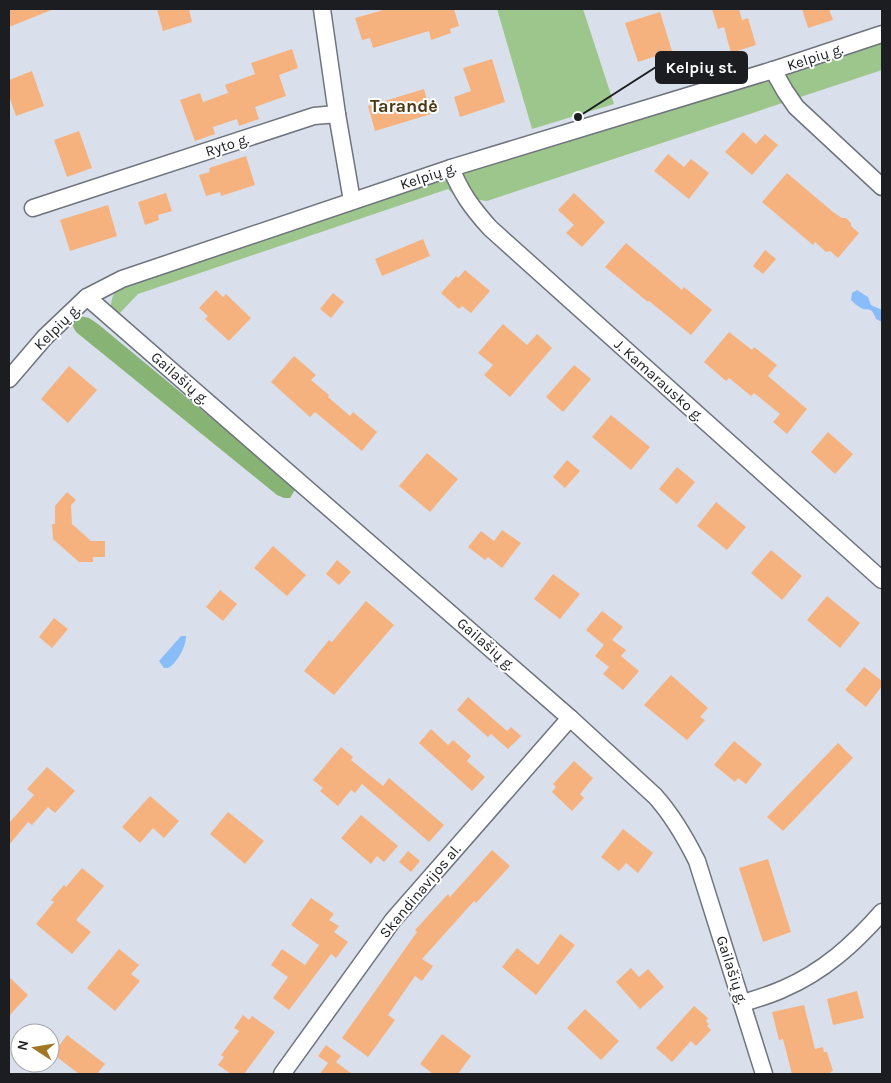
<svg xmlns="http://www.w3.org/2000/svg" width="891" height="1083" font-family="Karla,sans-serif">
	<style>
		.green { fill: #9dc68c }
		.forest { fill: #87b474 }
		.water { fill: #89bdf9 }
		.building { fill: #f5b27f }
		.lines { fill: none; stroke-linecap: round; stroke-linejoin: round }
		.minor-casing { stroke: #6e737d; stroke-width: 19 }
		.minor { stroke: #fff; stroke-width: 16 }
		.labels { text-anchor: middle; stroke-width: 4; stroke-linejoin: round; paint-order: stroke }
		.street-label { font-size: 15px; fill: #1b1d21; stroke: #fff }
		.quarter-label { font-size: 18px; font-weight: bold; fill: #4b3711; stroke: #fff }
		.leader { fill: none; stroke: #1b1d21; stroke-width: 2 }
		.callout-dot { fill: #1b1d21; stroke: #fff; stroke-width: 2 }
		.callout { fill: #1b1d21; stroke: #1b1d21; stroke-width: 2 }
		.callout-label { font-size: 16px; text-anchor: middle; font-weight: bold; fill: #fff }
	</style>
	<rect width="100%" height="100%" fill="#dae0eb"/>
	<g class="green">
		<path d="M 497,9 L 583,9 L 614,104 L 532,129 Z"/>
		<path d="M 882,43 L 882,70 L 487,201 L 456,197 L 448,189 L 138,294 L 118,315 L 111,306 C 112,293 116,290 127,284 L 301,224 Z"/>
	</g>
	<path class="forest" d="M 80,316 L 89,318 L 98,324 L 296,488 L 290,498 L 284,498 L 277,495 L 76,332 L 71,323 Z"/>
	<g class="water">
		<path d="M 857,290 L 868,297 L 871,305 L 882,310 L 882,322 L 876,319 C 871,305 869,312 861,308 C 857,306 854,303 851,300 L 852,293 Z"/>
		<path d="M 181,636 L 186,636 C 186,647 177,663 168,668 L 164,668 L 159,661 Z"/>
	</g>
	<g class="building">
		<path d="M 9,9 L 54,9 L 9,27 Z"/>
		<path d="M 157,9 L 189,9 L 192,22 L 163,31 Z"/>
		<path d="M 387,9 L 454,9 L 459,26 L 450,29 L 451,33 L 431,40 L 429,31 L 373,48 L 370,38 L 362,40 L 355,18 Z"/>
		<path d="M 712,9 L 739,9 L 742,20 L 748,18 L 756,45 L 731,53 L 724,27 L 718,29 Z"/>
		<path d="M 802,9 L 829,9 L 833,20 L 808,28 Z"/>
		<path d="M 660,12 L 672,51 L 638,62 L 625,23 Z"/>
		<path d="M 292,49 L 298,68 L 279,75 L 286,96 L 255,107 L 259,119 L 239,126 L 237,119 L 213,127 L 215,134 L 195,141 L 180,100 L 200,93 L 203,102 L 228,93 L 225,85 L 255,74 L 251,63 Z"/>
		<path d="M 492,59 L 505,102 L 460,117 L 454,97 L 471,91 L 463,68 Z"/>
		<path d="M 32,71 L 44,106 L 16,116 L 9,96 L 9,80 Z"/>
		<path d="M 424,89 L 431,114 L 375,131 L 368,106 Z"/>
		<path d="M 79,131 L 92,168 L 67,177 L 54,140 Z"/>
		<path d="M 743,132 L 756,144 L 765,134 L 778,145 L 752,175 L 725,152 Z"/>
		<path d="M 668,154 L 684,167 L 691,159 L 709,173 L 689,199 L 654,171 Z"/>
		<path d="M 246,156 L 255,185 L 221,196 L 220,192 L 206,196 L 199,175 L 210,172 L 209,168 Z"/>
		<path d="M 787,173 L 833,212 L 842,218 L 846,218 L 851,223 L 851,226 L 859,233 L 838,258 L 830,251 L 826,252 L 815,242 L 813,245 L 762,202 Z"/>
		<path d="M 166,193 L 172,211 L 158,215 L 159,220 L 145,225 L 138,202 Z"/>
		<path d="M 574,193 L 605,222 L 582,247 L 566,233 L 574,225 L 558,210 Z"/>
		<path d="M 108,205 L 117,236 L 70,251 L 60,220 Z"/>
		<path d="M 423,239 L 430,256 L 382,276 L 375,259 Z"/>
		<path d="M 626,243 L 682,290 L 684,287 L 712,310 L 691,335 L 649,301 L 648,302 L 605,267 Z"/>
		<path d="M 765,250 L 776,259 L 763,274 L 753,266 Z"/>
		<path d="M 465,270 L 490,291 L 471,313 L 462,306 L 459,309 L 441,293 L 456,276 L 458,278 Z"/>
		<path d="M 216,290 L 223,297 L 226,294 L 251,318 L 229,341 L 205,319 L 208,316 L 199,308 Z"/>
		<path d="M 333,293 L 344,302 L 331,318 L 320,309 Z"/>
		<path d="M 503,324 L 527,345 L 537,334 L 552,348 L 510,397 L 484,375 L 493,365 L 478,353 Z"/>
		<path d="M 729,332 L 752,350 L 754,347 L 777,365 L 768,376 L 807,409 L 787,434 L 773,422 L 780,414 L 754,393 L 751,396 L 729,378 L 726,381 L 704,362 Z"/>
		<path d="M 294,356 L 316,375 L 311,380 L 329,395 L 328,397 L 350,416 L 353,412 L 377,432 L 362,451 L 315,412 L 310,417 L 271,382 Z"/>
		<path d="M 574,365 L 591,379 L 563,412 L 546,397 Z"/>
		<path d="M 69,366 L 97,390 L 68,423 L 41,399 Z"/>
		<path d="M 611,415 L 650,447 L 631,470 L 592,437 Z"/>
		<path d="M 828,432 L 853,454 L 835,474 L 811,452 Z"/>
		<path d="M 427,453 L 458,479 L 430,512 L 399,486 Z"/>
		<path d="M 567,460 L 580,471 L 565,488 L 553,477 Z"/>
		<path d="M 677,467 L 695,482 L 677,504 L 659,489 Z"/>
		<path d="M 67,492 L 76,500 L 71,505 L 72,524 L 91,541 L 105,541 L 105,557 L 93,557 L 93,562 L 79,562 L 53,539 L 52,524 L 55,524 L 55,506 Z"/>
		<path d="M 716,502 L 746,527 L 727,550 L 697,526 Z"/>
		<path d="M 502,530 L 521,543 L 502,568 L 488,557 L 485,560 L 468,547 L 481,531 L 494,541 Z"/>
		<path d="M 273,546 L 306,575 L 287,596 L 254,568 Z"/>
		<path d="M 771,550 L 802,576 L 782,600 L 751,573 Z"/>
		<path d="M 337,560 L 351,572 L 339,585 L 326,574 Z"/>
		<path d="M 553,574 L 580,594 L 560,619 L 534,599 Z"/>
		<path d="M 220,590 L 237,604 L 223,621 L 206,607 Z"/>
		<path d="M 827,596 L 860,623 L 840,648 L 807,620 Z"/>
		<path d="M 366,601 L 394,625 L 334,695 L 304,671 L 329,640 L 332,642 Z"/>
		<path d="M 602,611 L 623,627 L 612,640 L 626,650 L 621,656 L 639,671 L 623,690 L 603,674 L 609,667 L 595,656 L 604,645 L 586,630 Z"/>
		<path d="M 54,618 L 68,629 L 52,648 L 39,637 Z"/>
		<path d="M 864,667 L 882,681 L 882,686 L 866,707 L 845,690 Z"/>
		<path d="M 671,675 L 708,708 L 700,717 L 705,720 L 687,740 L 644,705 Z"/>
		<path d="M 468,697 L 507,731 L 511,727 L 521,736 L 508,749 L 491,734 L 488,737 L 457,710 Z"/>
		<path d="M 431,729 L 448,745 L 453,740 L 471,756 L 467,761 L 485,777 L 472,791 L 419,743 Z"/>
		<path d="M 734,741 L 762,764 L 746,784 L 738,778 L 735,782 L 714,765 Z"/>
		<path d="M 838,743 L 853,758 L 783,831 L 767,817 Z"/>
		<path d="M 341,747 L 353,757 L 351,760 L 383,786 L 389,778 L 444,825 L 429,842 L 362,784 L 355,793 L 351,790 L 338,806 L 320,791 L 323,788 L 313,780 Z"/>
		<path d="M 574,761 L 593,778 L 580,794 L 584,798 L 572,811 L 552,792 L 556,787 L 553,784 Z"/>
		<path d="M 47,767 L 75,791 L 55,813 L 48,807 L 32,825 L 28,822 L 9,845 L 9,823 L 34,795 L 27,789 Z"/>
		<path d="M 150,796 L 179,821 L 164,838 L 153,828 L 140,843 L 122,827 Z"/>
		<path d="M 228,812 L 264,841 L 245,864 L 210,834 Z"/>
		<path d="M 361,815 L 398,846 L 384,862 L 377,856 L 371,864 L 341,838 Z"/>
		<path d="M 623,829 L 653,853 L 638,873 L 626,863 L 619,871 L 601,857 Z"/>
		<path d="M 492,850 L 510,866 L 476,903 L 474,901 L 422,959 L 433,966 L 422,981 L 415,976 L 388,1015 L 395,1020 L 368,1057 L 342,1038 L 417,932 L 415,930 L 448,894 L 450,897 Z"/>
		<path d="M 408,851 L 420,861 L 411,872 L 399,862 Z"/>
		<path d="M 768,859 L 791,932 L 763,942 L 739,868 Z"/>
		<path d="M 82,868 L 104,886 L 76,920 L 91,932 L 72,954 L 36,924 L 54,902 L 51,900 L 64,885 L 66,887 Z"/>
		<path d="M 311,898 L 334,914 L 329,920 L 339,926 L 334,932 L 348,942 L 336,958 L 331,954 L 289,1010 L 273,998 L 288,977 L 271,965 L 282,949 L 305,965 L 319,945 L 291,925 Z"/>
		<path d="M 560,934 L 575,945 L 536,995 L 502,967 L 517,948 L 538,965 Z"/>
		<path d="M 119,949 L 139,965 L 131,974 L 140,981 L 115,1011 L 87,988 Z"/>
		<path d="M 631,968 L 639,977 L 648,969 L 664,987 L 640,1009 L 616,982 Z"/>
		<path d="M 9,977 L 28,995 L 9,1016 Z"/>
		<path d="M 857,991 L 864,1018 L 833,1025 L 827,999 Z"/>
		<path d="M 804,1005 L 815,1049 L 823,1047 L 824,1052 L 827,1052 L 833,1071 L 830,1072 L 831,1074 L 792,1074 L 783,1039 L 779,1040 L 772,1012 Z"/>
		<path d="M 694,1006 L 708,1018 L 706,1021 L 709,1024 L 707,1026 L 711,1030 L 696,1046 L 691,1041 L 672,1062 L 656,1048 Z"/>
		<path d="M 585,1009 L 619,1041 L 601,1060 L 567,1028 Z"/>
		<path d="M 243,1015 L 249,1020 L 252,1016 L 275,1032 L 244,1074 L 231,1074 L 218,1065 L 224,1057 L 221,1055 L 239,1031 L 234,1028 Z"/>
		<path d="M 442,1034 L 471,1056 L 458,1074 L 433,1074 L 420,1064 Z"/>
		<path d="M 67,1035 L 105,1064 L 97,1074 L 79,1074 L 53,1054 Z"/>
		<path d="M 326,1045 L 341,1056 L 336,1062 L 352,1074 L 320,1074 L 328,1063 L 318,1056 Z"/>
	</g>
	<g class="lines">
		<g class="minor-casing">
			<g id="minor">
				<path d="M 322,9 L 337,114"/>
				<path d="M 773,70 L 785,91 L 796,107 L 882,187"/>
				<path d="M 451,168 C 461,193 472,208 490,228 L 882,580"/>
				<path d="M 33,208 L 314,116 L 337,114 L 352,201"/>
				<path d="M 87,297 L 570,718 L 655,796 C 673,816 685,837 697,861 L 764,1074"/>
				<path d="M 9,379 L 45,337 L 87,297 L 122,279 L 451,168 L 773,70 L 882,34"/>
				<path d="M 743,1003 C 756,999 770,995 783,989 C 823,972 854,944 882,912"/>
				<path d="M 282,1074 L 393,920 L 570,718"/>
			</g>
		</g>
		<use href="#minor" class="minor"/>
	</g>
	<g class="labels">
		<g class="street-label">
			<text transform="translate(815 57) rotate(-18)" y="5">Kelpių g.</text>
			<text transform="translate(227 145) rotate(-18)" y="5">Ryto g.</text>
			<text transform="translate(428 176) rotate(-18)" y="5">Kelpių g.</text>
			<text transform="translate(57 327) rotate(-45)" y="5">Kelpių g.</text>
			<text transform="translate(180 378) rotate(41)" y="5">Gailašių g.</text>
			<text transform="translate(659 380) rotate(42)" y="5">J. Kamarausko g.</text>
			<text transform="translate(486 644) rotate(41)" y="5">Gailašių g.</text>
			<text transform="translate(420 891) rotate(-50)" y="5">Skandinavijos al.</text>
			<text transform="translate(732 970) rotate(72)" y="5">Gailašių g.</text>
		</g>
		<g class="quarter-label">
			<text x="404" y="112">Tarandė</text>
		</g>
	</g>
	<path class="leader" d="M578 117L656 67"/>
	<circle class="callout-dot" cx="578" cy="117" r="5"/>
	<rect class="callout" x="656" y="52" width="91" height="31" rx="5"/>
	<g class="callout-label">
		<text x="701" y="73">Kelpių st.</text>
	</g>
	<rect width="891" height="1083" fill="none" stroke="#1b1d21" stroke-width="20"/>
	<g transform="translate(35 1048) rotate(282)"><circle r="24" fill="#ffffff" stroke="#a4a5a6"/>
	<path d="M0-4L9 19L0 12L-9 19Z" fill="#a17726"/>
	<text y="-8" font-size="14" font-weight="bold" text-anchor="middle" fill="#1b1d21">N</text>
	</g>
</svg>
